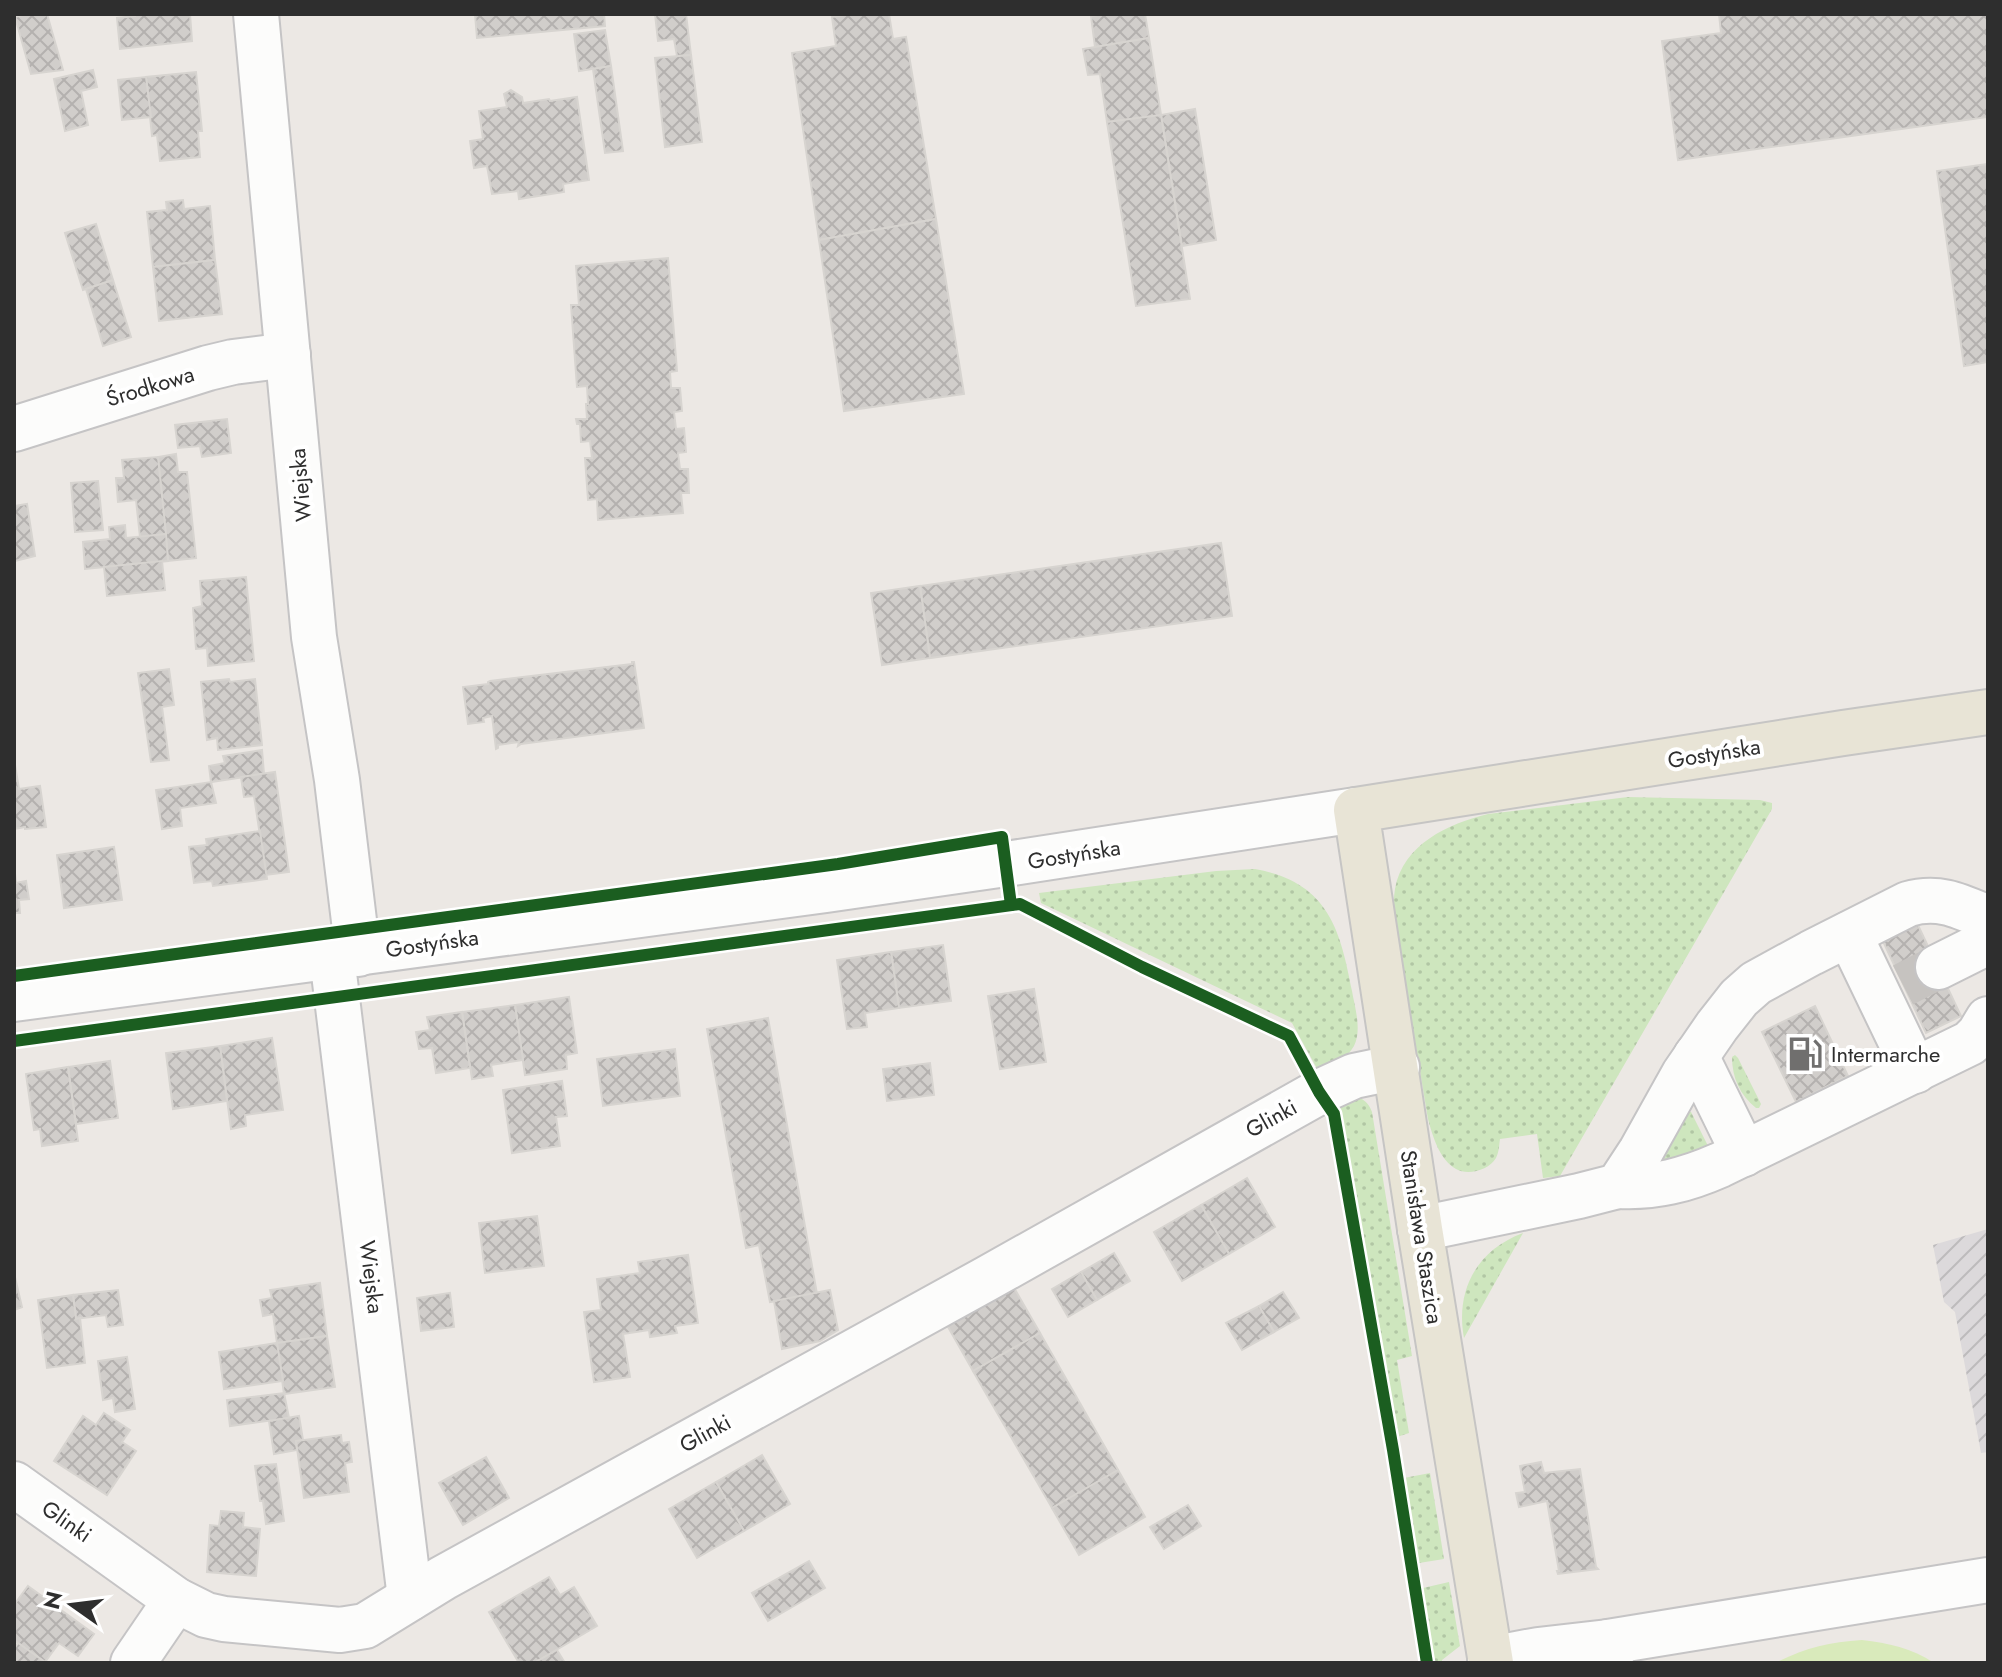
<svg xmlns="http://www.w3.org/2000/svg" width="2002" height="1677" font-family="Jost,sans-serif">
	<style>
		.industrial { fill: url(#industrial-furrows) }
		.grass { fill: url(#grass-dots) }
		.pitch { fill: #d9eabb }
		.building { fill: url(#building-cross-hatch); stroke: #d7d4d0; stroke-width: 2 }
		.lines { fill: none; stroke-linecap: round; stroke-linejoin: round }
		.minor-tunnel { stroke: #c6c3c0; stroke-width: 44; stroke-dasharray: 44 22; stroke-linecap: butt }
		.minor-casing { stroke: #c5c4c5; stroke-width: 48 }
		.major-casing { stroke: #c6c5c4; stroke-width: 48 }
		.minor { stroke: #fcfcfb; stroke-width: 44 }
		.major { stroke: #e8e4d6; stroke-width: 44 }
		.cycleway-casing { stroke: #fff; stroke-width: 17 }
		.cycleway { stroke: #1b5e20; stroke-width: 12 }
		.labels { text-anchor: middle; stroke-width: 8; stroke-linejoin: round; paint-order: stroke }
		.street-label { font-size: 22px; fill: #2e2e2e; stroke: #fff }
		.poi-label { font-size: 22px; fill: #2e2e2e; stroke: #fff; text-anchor: start }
	</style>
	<defs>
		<pattern id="industrial-furrows" width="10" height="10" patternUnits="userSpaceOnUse" patternTransform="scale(2)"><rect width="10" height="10" fill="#dcd9db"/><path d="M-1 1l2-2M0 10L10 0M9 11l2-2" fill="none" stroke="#bdbbbc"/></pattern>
		<pattern id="grass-dots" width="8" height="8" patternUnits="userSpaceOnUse" patternTransform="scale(2)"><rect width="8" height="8" fill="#cee6be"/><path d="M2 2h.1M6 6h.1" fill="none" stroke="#b1c6a4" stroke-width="1.8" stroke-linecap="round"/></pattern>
		<pattern id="building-cross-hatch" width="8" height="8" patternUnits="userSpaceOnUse" patternTransform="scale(2)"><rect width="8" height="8" fill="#d1cecb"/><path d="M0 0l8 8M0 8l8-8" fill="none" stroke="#b4b1af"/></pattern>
	</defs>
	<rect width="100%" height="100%" fill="#ece8e4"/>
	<path class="industrial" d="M 1988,1229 L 1988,1452 L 1981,1453 L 1955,1312 L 1944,1302 L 1933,1245 Z"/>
	<g class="grass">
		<path d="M 1628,797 L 1760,800 L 1772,803 L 1772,809 L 1560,1176 L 1543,1178 L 1537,1134 L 1500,1139 C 1499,1146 1499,1152 1496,1158 C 1489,1170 1468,1176 1456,1169 C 1439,1159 1433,1137 1428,1119 L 1395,921 C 1394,911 1393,900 1395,889 C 1403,844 1448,824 1488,814 Z"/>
		<path d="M 1255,869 C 1327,882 1340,927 1352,991 C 1355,1008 1362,1030 1354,1046 C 1347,1059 1331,1066 1320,1074 L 1292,1023 L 1041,903 L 1039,893 L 1216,871 Z"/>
		<path d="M 1735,1055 L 1738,1058 L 1761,1104 L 1759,1108 L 1756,1108 C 1740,1095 1732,1078 1732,1057 Z"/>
		<path d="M 1332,1096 C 1349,1096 1365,1093 1372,1112 L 1412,1356 L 1397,1360 L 1409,1433 L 1397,1437 L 1341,1109 Z"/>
		<path d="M 1689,1112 L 1691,1112 L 1708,1146 L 1686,1157 L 1660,1162 L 1662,1156 Z"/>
		<path d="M 1523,1233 L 1464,1338 C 1455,1290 1477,1250 1523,1233 Z"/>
		<path d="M 1430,1473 L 1444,1559 L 1419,1563 L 1404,1478 Z"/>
		<path d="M 1449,1582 L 1460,1646 L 1442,1660 L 1442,1663 L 1435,1663 L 1423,1588 Z"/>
	</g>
	<path class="pitch" d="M 1862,1640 C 1888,1643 1912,1648 1934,1663 L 1775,1663 C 1805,1648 1829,1642 1862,1640 Z"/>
	<g class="building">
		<path d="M 27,14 L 47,14 L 63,70 L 31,74 L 15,17 Z"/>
		<path d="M 135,14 L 190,14 L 192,41 L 120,49 L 117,18 L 135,16 Z"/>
		<path d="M 475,14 L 604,14 L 605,26 L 477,38 Z"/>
		<path d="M 655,14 L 686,14 L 691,55 L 677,56 L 674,39 L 658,41 Z"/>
		<path d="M 852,14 L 889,14 L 893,39 L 906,37 L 936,219 L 819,240 L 792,53 L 836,46 L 832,17 Z"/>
		<path d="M 1105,14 L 1145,14 L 1149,38 L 1095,47 L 1091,16 Z"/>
		<path d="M 1719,14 L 1988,14 L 1988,117 L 1678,160 L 1662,41 L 1721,33 Z"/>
		<path d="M 605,30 L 611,66 L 579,71 L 574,34 Z"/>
		<path d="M 1149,38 L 1161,115 L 1107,122 L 1100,74 L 1088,75 L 1083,49 Z"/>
		<path d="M 691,55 L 702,142 L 665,147 L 655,58 Z"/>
		<path d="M 611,66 L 623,151 L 605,153 L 593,69 Z"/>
		<path d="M 93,70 L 97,87 L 81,91 L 88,125 L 65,131 L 54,79 Z"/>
		<path d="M 196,72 L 202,131 L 198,131 L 200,157 L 160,161 L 157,135 L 152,136 L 146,77 Z"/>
		<path d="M 146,77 L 151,117 L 122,120 L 118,80 Z"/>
		<path d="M 511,90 L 522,97 L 523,103 L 549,99 L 550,101 L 577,97 L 589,180 L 563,184 L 564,192 L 519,199 L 518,191 L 492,194 L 487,166 L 474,168 L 470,141 L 483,139 L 479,111 L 507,107 L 504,94 Z"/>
		<path d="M 1195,109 L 1216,240 L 1182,246 L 1161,115 Z"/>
		<path d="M 1161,115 L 1190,299 L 1136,306 L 1107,122 Z"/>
		<path d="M 1988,164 L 1988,362 L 1964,366 L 1937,171 Z"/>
		<path d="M 183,200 L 184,209 L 210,206 L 215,260 L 153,267 L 147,212 L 167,210 L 166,202 Z"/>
		<path d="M 936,219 L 964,394 L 844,411 L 819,240 Z"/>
		<path d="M 96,224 L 113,280 L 83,290 L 65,233 Z"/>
		<path d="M 668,258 L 677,371 L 670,372 L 671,388 L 680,388 L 682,411 L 674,412 L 676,429 L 684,428 L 686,452 L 678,453 L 680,469 L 688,469 L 689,493 L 681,493 L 683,513 L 598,520 L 597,499 L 588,500 L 585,458 L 592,458 L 590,441 L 581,442 L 580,424 L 577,424 L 576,419 L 587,419 L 586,404 L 588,404 L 587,386 L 577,387 L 571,305 L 579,305 L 576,266 Z"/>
		<path d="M 215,260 L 222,314 L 159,321 L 153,267 Z"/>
		<path d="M 113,280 L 131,337 L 103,346 L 86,289 Z"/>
		<path d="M 227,419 L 231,453 L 202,457 L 200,446 L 178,448 L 175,425 Z"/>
		<path d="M 176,454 L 178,472 L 187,472 L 196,558 L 168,561 L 158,457 Z"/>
		<path d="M 158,457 L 166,534 L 140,537 L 136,500 L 118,502 L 116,478 L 124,478 L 122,460 Z"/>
		<path d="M 98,481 L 103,530 L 75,532 L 71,483 Z"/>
		<path d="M 27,504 L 35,556 L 15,561 L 14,506 Z"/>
		<path d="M 125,525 L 126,538 L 166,534 L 168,561 L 85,569 L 83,542 L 110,539 L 109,527 Z"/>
		<path d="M 1221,543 L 1232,616 L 930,658 L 920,586 Z"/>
		<path d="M 162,561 L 165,590 L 107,596 L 104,567 Z"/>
		<path d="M 246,577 L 254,661 L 208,666 L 207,648 L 196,649 L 193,608 L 202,606 L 200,581 Z"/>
		<path d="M 920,586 L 930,658 L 882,665 L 871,593 Z"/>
		<path d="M 632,662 L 634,662 L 644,728 L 521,744 L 518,746 L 519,742 L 498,745 L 498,748 L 496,749 L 492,716 L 483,718 L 484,722 L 468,724 L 463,687 L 488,684 L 488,682 L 490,681 L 632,664 Z"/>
		<path d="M 169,669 L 174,705 L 162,707 L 169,760 L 151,762 L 138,673 Z"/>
		<path d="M 229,679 L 230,682 L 255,679 L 262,745 L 218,750 L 217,738 L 207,740 L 201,682 Z"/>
		<path d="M 262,750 L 264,774 L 211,782 L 209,766 L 225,763 L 223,756 Z"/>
		<path d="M 14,759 L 19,789 L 40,786 L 46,827 L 25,829 L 25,827 L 14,829 Z"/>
		<path d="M 275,772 L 289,872 L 266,875 L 254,796 L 244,797 L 241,777 Z"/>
		<path d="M 211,782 L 216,803 L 180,808 L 182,826 L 162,829 L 156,790 Z"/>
		<path d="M 260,831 L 267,879 L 213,886 L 212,881 L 194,883 L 189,847 L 207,845 L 206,839 Z"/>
		<path d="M 114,847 L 122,900 L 64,908 L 57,855 Z"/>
		<path d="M 14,864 L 16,883 L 26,881 L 29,899 L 19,900 L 20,913 L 14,913 Z"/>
		<path d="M 1916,921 L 1961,1016 L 1926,1033 L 1881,937 Z"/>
		<path d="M 943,945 L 951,1001 L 899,1008 L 891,952 Z"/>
		<path d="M 891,952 L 899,1008 L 865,1013 L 867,1027 L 847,1029 L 837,960 Z"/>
		<path d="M 1034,989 L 1046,1062 L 1000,1069 L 988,996 Z"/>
		<path d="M 569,997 L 577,1053 L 566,1055 L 567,1069 L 525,1075 L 515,1005 Z"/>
		<path d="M 515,1005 L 523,1060 L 491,1065 L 493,1076 L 472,1079 L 462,1012 Z"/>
		<path d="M 1815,1006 L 1848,1076 L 1796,1102 L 1762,1032 Z"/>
		<path d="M 462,1012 L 470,1068 L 436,1073 L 432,1048 L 419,1049 L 416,1032 L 430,1030 L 427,1017 Z"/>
		<path d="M 768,1018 L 817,1294 L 770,1302 L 759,1245 L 746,1248 L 707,1029 Z"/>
		<path d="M 272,1038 L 283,1110 L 245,1115 L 246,1126 L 231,1129 L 220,1046 Z"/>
		<path d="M 220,1046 L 227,1101 L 173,1109 L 166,1053 Z"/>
		<path d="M 675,1049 L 680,1096 L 603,1106 L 597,1059 Z"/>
		<path d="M 110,1061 L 118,1118 L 76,1124 L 68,1067 Z"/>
		<path d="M 930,1063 L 934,1095 L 887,1101 L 883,1069 Z"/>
		<path d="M 68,1067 L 78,1141 L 42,1146 L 40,1129 L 34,1130 L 26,1074 Z"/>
		<path d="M 562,1081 L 567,1116 L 556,1117 L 560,1146 L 512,1153 L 503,1090 Z"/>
		<path d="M 1247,1178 L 1275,1227 L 1229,1254 L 1201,1205 Z"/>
		<path d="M 1201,1205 L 1229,1254 L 1182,1281 L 1154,1232 Z"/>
		<path d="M 537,1216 L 544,1266 L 485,1273 L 479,1223 Z"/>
		<path d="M 1114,1253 L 1130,1281 L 1097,1300 L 1081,1272 Z"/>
		<path d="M 688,1255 L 698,1323 L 675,1326 L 677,1333 L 650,1337 L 649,1330 L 623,1334 L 630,1377 L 594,1382 L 584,1312 L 601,1310 L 597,1279 L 640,1273 L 638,1262 Z"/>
		<path d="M 1081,1272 L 1097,1300 L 1068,1317 L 1052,1289 Z"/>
		<path d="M 14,1273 L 22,1307 L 14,1310 Z"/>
		<path d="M 320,1283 L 327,1336 L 277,1343 L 273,1314 L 263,1316 L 260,1300 L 272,1298 L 270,1290 Z"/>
		<path d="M 1013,1286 L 1040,1333 L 973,1371 L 947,1325 Z"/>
		<path d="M 118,1290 L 123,1325 L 108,1327 L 106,1315 L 76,1319 L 73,1295 Z"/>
		<path d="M 830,1290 L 838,1330 L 820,1341 L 782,1349 L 774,1301 Z"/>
		<path d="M 1283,1292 L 1299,1318 L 1274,1332 L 1259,1306 Z"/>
		<path d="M 450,1293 L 454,1327 L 421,1331 L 417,1298 Z"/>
		<path d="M 73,1295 L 76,1319 L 80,1318 L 85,1363 L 47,1368 L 38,1300 Z"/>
		<path d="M 1259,1306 L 1274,1332 L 1242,1350 L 1226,1323 Z"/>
		<path d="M 1040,1333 L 1118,1470 L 1052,1508 L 973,1371 Z"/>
		<path d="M 327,1336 L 335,1387 L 284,1394 L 277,1343 Z"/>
		<path d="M 277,1343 L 283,1381 L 224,1389 L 219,1352 Z"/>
		<path d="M 127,1357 L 135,1409 L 115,1412 L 113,1398 L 103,1400 L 98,1361 Z"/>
		<path d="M 284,1393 L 289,1418 L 230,1426 L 227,1400 Z"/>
		<path d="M 104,1413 L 130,1430 L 122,1442 L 136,1451 L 107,1495 L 54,1461 L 83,1416 L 96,1425 Z"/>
		<path d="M 299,1416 L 303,1440 L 296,1441 L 297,1450 L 274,1454 L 269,1421 Z"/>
		<path d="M 341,1435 L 342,1443 L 349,1442 L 352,1462 L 345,1463 L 349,1492 L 304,1498 L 296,1441 Z"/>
		<path d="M 762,1455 L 790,1504 L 744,1531 L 716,1482 Z"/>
		<path d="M 486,1457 L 509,1498 L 463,1525 L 439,1483 Z"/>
		<path d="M 1541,1462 L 1544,1473 L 1580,1469 L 1596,1567 L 1598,1569 L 1558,1574 L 1557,1571 L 1559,1571 L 1547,1501 L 1519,1507 L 1516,1493 L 1525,1492 L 1520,1466 Z"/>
		<path d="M 276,1464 L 284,1521 L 266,1524 L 263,1501 L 260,1501 L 255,1466 Z"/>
		<path d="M 1118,1470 L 1145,1517 L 1079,1555 L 1052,1508 Z"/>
		<path d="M 716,1482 L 744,1531 L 697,1558 L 669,1509 Z"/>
		<path d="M 1188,1505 L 1201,1526 L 1164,1549 L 1150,1527 Z"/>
		<path d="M 221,1511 L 244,1513 L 243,1527 L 260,1529 L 256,1576 L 207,1572 L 210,1525 L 219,1526 Z"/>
		<path d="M 809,1561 L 825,1588 L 768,1621 L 752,1593 Z"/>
		<path d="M 549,1577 L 560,1595 L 574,1587 L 597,1626 L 534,1663 L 519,1663 L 489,1612 Z"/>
		<path d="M 28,1586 L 94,1634 L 78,1656 L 59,1643 L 45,1662 L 14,1640 L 14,1605 Z"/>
		<path d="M 18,1643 L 45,1662 L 47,1663 L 14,1663 L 14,1649 Z"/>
		<path d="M 557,1650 L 565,1663 L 534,1663 Z"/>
	</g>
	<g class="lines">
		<path class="minor-tunnel" d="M 1903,985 L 1938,967"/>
		<g class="minor-casing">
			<g id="minor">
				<path d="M 256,14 L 314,637 L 337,780 L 358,954"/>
				<path d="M 14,429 L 208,368 L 233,362 L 288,355"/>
				<path d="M 1849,934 L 1915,1071"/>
				<path d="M 332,957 L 410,1598"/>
				<path d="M 1938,967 L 1988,942"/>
				<path d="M 14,999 L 826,890 L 1006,864 L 1356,810"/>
				<path d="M 1696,1056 L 1744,1154"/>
				<path d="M 1618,1186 C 1655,1188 1686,1180 1720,1165 L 1970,1043 L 1979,1034 L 1988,1019"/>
				<path d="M 1420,1229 L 1579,1196 L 1618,1186 L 1641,1151 L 1684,1074 L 1717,1026 L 1739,998 L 1756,983 L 1811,953 L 1908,904 C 1939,895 1960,906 1988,918"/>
				<path d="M 14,1484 L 176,1600 L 206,1615 L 224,1619 L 340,1630 L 365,1626 L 443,1578 L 986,1279 L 1319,1092 L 1354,1076 L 1397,1067"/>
				<path d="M 1608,1642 L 1988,1580"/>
				<path d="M 1490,1659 L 1538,1650 L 1608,1642 L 1611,1663"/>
				<path d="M 133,1663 L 176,1600"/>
			</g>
		</g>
		<g class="major-casing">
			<path id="major" d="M 1491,1663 L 1420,1229 L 1356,810 L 1843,733 L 1988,712"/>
		</g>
		<use href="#minor" class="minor"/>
		<use href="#major" class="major"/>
		<g class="cycleway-casing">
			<g id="cycleway">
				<path d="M 14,976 L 838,864 L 1002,837 L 1011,905"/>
				<path d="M 14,1041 L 1020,904 L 1142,967 L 1289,1036 L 1319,1092 L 1334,1114 L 1393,1450 L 1427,1663"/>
			</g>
		</g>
		<use href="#cycleway" class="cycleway"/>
	</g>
	<defs>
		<g id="fuel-bare" transform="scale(2.76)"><path d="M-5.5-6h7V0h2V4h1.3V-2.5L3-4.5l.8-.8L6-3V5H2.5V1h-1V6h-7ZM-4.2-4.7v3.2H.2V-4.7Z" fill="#706f6e" stroke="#fff" stroke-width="2.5" paint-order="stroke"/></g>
	</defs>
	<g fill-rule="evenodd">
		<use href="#fuel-bare" x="1805" y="1054"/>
	</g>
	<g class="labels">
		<g class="street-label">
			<text transform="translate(150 386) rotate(-17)" y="8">Środkowa</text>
			<text transform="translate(300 485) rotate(-95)" y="8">Wiejska</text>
			<text transform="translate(1714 753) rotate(-9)" y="8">Gostyńska</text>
			<text transform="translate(1074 854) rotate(-9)" y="8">Gostyńska</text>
			<text transform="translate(432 943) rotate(-8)" y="8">Gostyńska</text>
			<text transform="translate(1271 1118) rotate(-29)" y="8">Glinki</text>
			<text transform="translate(1422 1237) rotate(81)" y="8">Stanisława Staszica</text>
			<text transform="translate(372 1277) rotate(83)" y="8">Wiejska</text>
			<text transform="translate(705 1433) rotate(-29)" y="8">Glinki</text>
			<text transform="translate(67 1521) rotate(35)" y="8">Glinki</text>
		</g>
		<g class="poi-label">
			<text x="1831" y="1062">Intermarche</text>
		</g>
	</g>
	<rect width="2002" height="1677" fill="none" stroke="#2e2e2e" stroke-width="32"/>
	<g transform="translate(72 1605) rotate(284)" stroke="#ffffff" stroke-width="6" paint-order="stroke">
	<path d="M0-6L14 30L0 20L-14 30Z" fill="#2e2e2e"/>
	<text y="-12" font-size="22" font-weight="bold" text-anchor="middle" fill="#2e2e2e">N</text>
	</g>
</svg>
